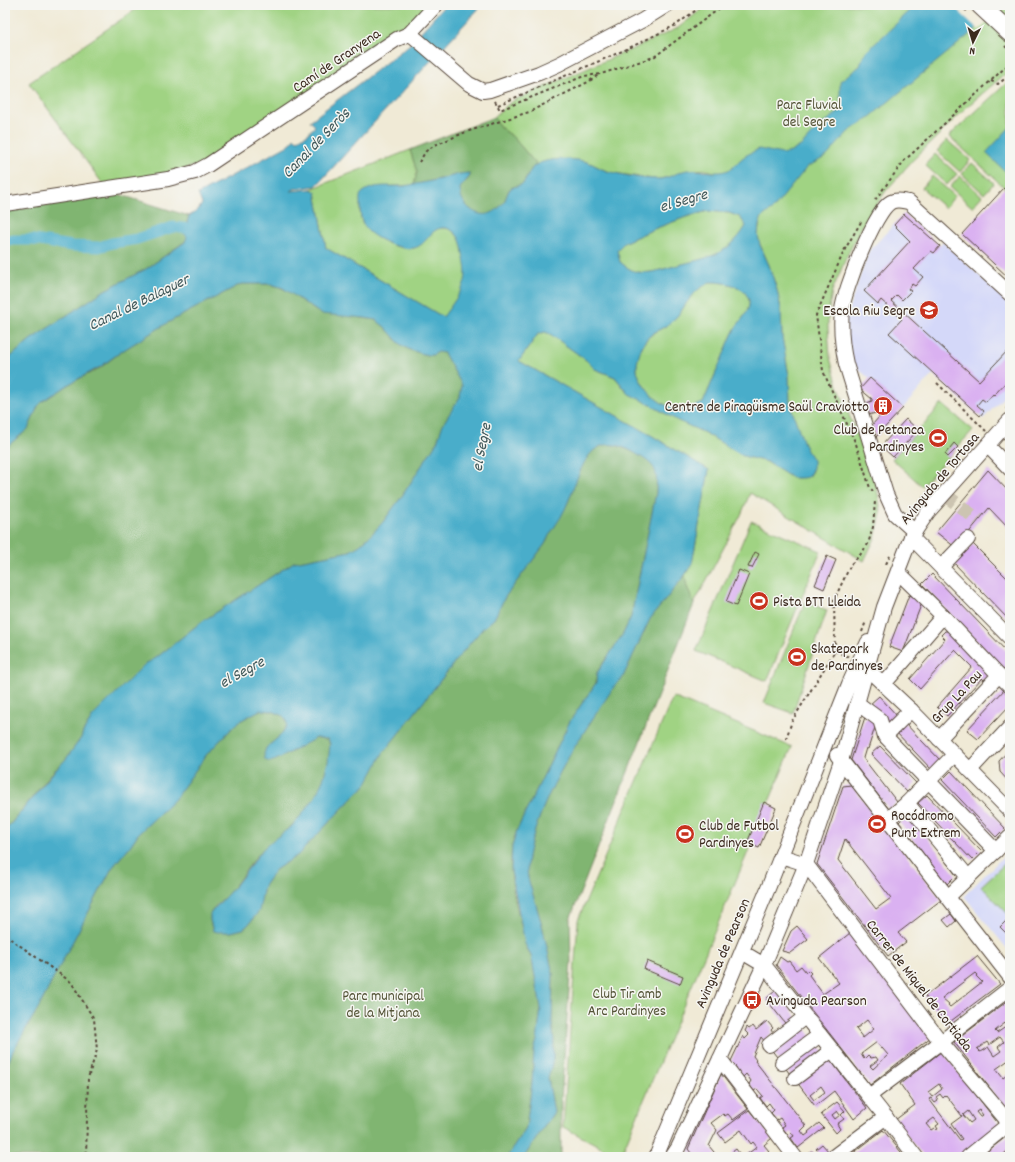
<svg xmlns="http://www.w3.org/2000/svg" width="1015" height="1162" font-family="Dekko,sans-serif">
	<style>
		.built { fill: #d4d8f9 }
		.green { fill: #a0d383; stroke: #6e7e50 }
		.forest { fill: #80b571; stroke: #5e7048 }
		.water { fill: #4aadca; stroke: #426c74; fill-rule: evenodd }
		.pier { fill: #f0ead6 }
		.lines { fill: none; stroke-linecap: round; stroke-linejoin: round }
		.canal { stroke: #4aadca; stroke-width: 11 }
		.building { fill: #dab1f1; fill-rule: evenodd }
		.minor-tunnel { stroke: #ccc4b1; stroke-width: 14; stroke-dasharray: 14 7; stroke-linecap: butt }
		.minor-casing { stroke: #56473a; stroke-width: 16 }
		.major-casing { stroke: #56473a; stroke-width: 20 }
		.path { stroke: #56473a; stroke-width: 2; stroke-dasharray: 3 3; stroke-linecap: butt }
		.minor { stroke: #fff; stroke-width: 14 }
		.major { stroke: #fff; stroke-width: 18 }
		.labels { text-anchor: middle; stroke-width: 3; stroke-linejoin: round; paint-order: stroke }
		.street-label { font-size: 15px; fill: #3b2a1e; stroke: #f6f6f2 }
		.park-label { font-size: 15px; fill: #545437; stroke: #f6f6f2 }
		.poi-label { font-size: 15px; fill: #3b2a1e; stroke: #f6f6f2; text-anchor: start }
		.water-label { font-size: 16px; font-style: italic; fill: #40585a; stroke: #f6f6f2 }
	</style>
	<rect width="100%" height="100%" fill="#f6f6f2"/>
	<filter id="ink" filterUnits="userSpaceOnUse"><feTurbulence type="fractalNoise" baseFrequency=".025" numOctaves="2"/><feDisplacementMap in="SourceGraphic" scale="8" xChannelSelector="R" yChannelSelector="G"/><feConvolveMatrix kernelMatrix="1 2 1 2 8 2 1 2 1" color-interpolation-filters="sRGB"/></filter>
	<filter id="wash" filterUnits="userSpaceOnUse"><feTurbulence type="fractalNoise" baseFrequency=".012" numOctaves="4" result="noise"/><feDisplacementMap in="SourceGraphic" scale="16" xChannelSelector="R" yChannelSelector="G"/><feGaussianBlur stdDeviation="0.9" result="paint"/><feColorMatrix in="noise" values="0 0 0 0 0 0 0 0 0 0 0 0 0 0 0 0 0 1.4 0 .05"/><feComposite in="paint" operator="in"/></filter>
	<g filter="url(#wash)">
		<rect width="100%" height="100%" fill="#f0ead6"/>
		<g class="built">
			<path d="M 904,214 L 940,246 L 943,242 L 1010,304 L 1010,390 L 983,419 L 933,374 L 903,408 L 846,358 L 846,317 L 869,251 Z"/>
			<path d="M 1010,850 L 1010,952 L 964,896 Z"/>
		</g>
		<g class="green">
			<path d="M 142,5 L 430,5 L 406,29 L 205,163 L 108,191 L 29,83 Z"/>
			<path d="M 707,5 L 1010,5 L 1010,70 L 969,105 L 911,162 L 885,192 L 862,227 L 847,256 L 832,291 L 828,314 L 828,328 L 830,358 L 838,386 L 877,488 L 881,513 L 875,538 L 864,561 L 750,493 L 741,515 L 694,604 L 687,587 L 685,575 L 693,558 L 709,470 L 644,431 L 519,361 L 538,334 L 545,332 L 550,334 L 586,360 L 595,369 L 615,377 L 625,390 L 666,414 L 705,433 L 743,456 L 767,462 L 789,476 L 795,478 L 808,477 L 812,471 L 809,455 L 804,445 L 790,405 L 789,376 L 782,337 L 781,309 L 777,290 L 769,265 L 759,242 L 758,235 L 760,220 C 753,212 720,174 714,172 C 696,165 681,175 664,178 C 656,180 648,178 640,177 C 629,175 618,174 607,171 C 600,169 594,164 587,162 C 574,159 549,157 537,165 L 512,136 L 500,127 L 494,117 L 512,101 L 637,47 L 678,28 Z"/>
			<path d="M 1010,80 L 1010,190 L 1009,192 L 949,136 Z"/>
			<path d="M 947,140 L 970,160 L 960,172 L 937,151 Z"/>
			<path d="M 410,150 L 417,172 L 414,185 L 376,187 L 361,195 C 360,205 359,213 362,222 C 368,237 400,251 414,248 C 426,245 430,227 443,228 C 451,228 456,233 460,240 C 464,248 469,276 465,284 C 459,296 451,307 443,317 L 326,248 L 316,192 L 311,189 Z"/>
			<path d="M 935,154 L 957,174 L 947,185 L 925,165 Z"/>
			<path d="M 972,163 L 994,183 L 984,194 L 962,174 Z"/>
			<path d="M 932,176 L 955,196 L 945,208 L 922,188 Z"/>
			<path d="M 960,176 L 982,196 L 972,207 L 950,187 Z"/>
			<path d="M 708,211 L 729,213 L 740,217 L 746,226 C 727,259 704,258 671,267 C 660,270 649,274 638,272 C 631,271 625,266 620,262 L 617,250 L 625,242 L 654,229 L 686,217 Z"/>
			<path d="M 710,282 C 723,282 744,284 749,300 C 751,310 741,320 736,327 C 732,334 729,342 726,349 C 718,367 711,385 703,403 C 697,405 689,410 683,410 C 663,409 641,390 637,370 C 636,364 639,355 641,349 C 649,331 660,332 672,321 C 681,314 685,303 693,294 C 697,289 704,286 710,282 Z"/>
			<path d="M 942,404 L 973,430 L 922,486 L 892,459 Z"/>
			<path d="M 751,521 L 821,551 L 767,681 L 696,651 Z"/>
			<path d="M 805,602 L 827,610 L 793,713 L 764,703 Z"/>
			<path d="M 673,697 L 792,747 L 620,1157 L 563,1127 L 578,920 Z"/>
			<path d="M 1010,859 L 1010,913 L 1008,914 L 981,886 Z"/>
		</g>
		<g class="forest">
			<path d="M 494,117 L 500,127 L 512,136 L 537,165 L 532,168 L 523,184 C 519,186 514,186 511,188 C 508,189 508,193 507,196 C 503,205 497,212 487,215 C 476,218 456,200 460,188 C 462,185 468,180 470,176 L 470,173 L 459,174 L 414,185 L 417,172 L 410,150 Z"/>
			<path d="M 108,191 L 189,216 L 184,233 L 188,237 L 187,240 L 146,269 L 105,290 L 30,340 L 5,362 L 5,212 Z"/>
			<path d="M 241,284 L 266,284 L 277,286 L 288,291 L 316,311 L 376,320 L 385,327 L 400,344 L 410,350 L 427,355 L 433,355 L 438,352 L 444,353 L 462,385 L 460,397 L 443,424 L 437,442 L 402,496 L 383,522 L 370,536 L 360,545 L 350,551 L 294,562 L 200,623 L 156,658 L 145,664 L 93,716 L 83,732 L 81,738 L 66,759 L 51,774 L 5,831 L 5,448 L 28,429 L 38,406 L 43,401 L 69,384 L 100,368 L 122,351 L 169,322 Z"/>
			<path d="M 608,444 C 623,446 653,458 657,474 C 658,480 656,487 656,493 L 631,617 L 623,634 L 597,672 L 596,683 L 570,721 L 517,830 C 515,836 512,842 512,848 C 507,880 520,918 527,949 L 531,955 L 541,1008 L 537,1040 L 534,1051 L 532,1083 L 526,1128 L 507,1157 L 5,1157 L 5,1070 L 13,1051 L 40,1005 L 65,956 L 112,868 L 130,846 L 138,834 L 174,800 L 207,754 L 238,722 L 260,710 L 272,711 L 282,715 L 286,719 L 287,725 L 281,735 L 266,748 L 288,754 L 304,744 L 316,738 L 328,739 C 332,749 329,762 325,772 C 324,775 324,778 323,781 C 317,796 302,818 289,828 C 281,835 271,841 263,849 C 251,862 241,878 229,893 C 223,900 215,904 211,913 C 209,919 211,925 213,931 L 231,932 L 243,929 L 248,925 L 259,911 L 264,886 L 275,870 L 298,855 L 355,795 C 372,782 372,768 383,753 L 451,667 L 455,661 L 483,628 L 494,619 L 505,597 L 545,544 C 550,531 559,520 565,508 C 577,487 578,449 608,444 Z"/>
			<path d="M 685,575 L 687,587 L 694,604 L 570,919 L 571,962 L 561,1101 L 561,1157 L 524,1157 L 554,1112 L 548,1078 L 553,1060 L 554,1041 L 552,1023 L 553,974 L 542,925 L 528,878 C 525,862 530,846 535,830 C 552,777 585,730 616,683 L 622,679 L 650,619 Z"/>
		</g>
		<g class="water">
			<path d="M 445,5 L 482,5 L 316,186 L 294,189 L 291,191 L 311,189 L 316,192 L 326,248 L 443,317 C 448,310 464,289 465,281 C 467,272 465,263 463,254 C 462,246 461,238 454,232 C 452,230 449,229 446,228 C 430,226 428,245 414,248 C 402,251 378,240 369,232 C 361,224 360,215 360,204 C 360,201 359,195 362,193 C 373,183 391,187 404,186 C 416,184 428,182 440,179 C 450,177 459,173 470,173 L 470,176 L 460,188 C 460,196 463,203 469,208 C 481,219 495,215 504,202 C 507,197 507,192 511,188 L 523,184 C 527,179 529,171 534,166 C 547,157 573,158 587,162 C 594,164 600,169 607,171 C 623,175 641,179 658,179 C 668,179 677,172 687,170 C 698,169 709,173 720,172 C 733,170 733,167 740,160 C 745,155 753,152 759,149 L 782,154 L 791,152 L 802,145 L 817,128 L 839,112 L 841,103 L 840,94 L 840,81 L 860,66 L 864,54 L 916,5 L 1005,5 L 870,117 L 848,132 L 827,156 L 807,167 L 774,208 L 762,217 L 759,225 L 758,235 L 760,245 L 769,265 L 777,290 L 781,309 L 782,337 L 789,376 L 790,405 L 806,449 L 813,460 L 813,468 L 808,477 L 802,478 L 792,478 L 767,462 L 743,456 L 705,433 L 678,421 L 651,405 L 629,394 L 615,377 L 595,369 L 586,360 L 550,334 L 545,332 L 538,334 L 519,361 L 644,431 L 709,470 L 692,564 L 685,575 L 650,619 L 622,679 L 616,684 C 585,730 552,777 535,830 C 530,846 525,862 528,878 L 542,925 L 553,974 L 552,1023 L 554,1041 L 553,1060 L 548,1078 L 554,1112 L 524,1157 L 507,1157 L 526,1128 L 532,1083 L 534,1051 L 537,1040 L 541,1008 L 531,955 L 525,944 L 511,871 L 512,847 L 517,830 L 570,721 L 596,683 L 597,673 L 623,634 L 631,617 L 656,493 C 657,471 658,467 638,455 C 586,422 581,475 565,509 C 560,521 550,531 545,544 L 505,597 L 494,619 L 483,628 L 455,661 L 451,667 L 383,753 L 366,785 L 355,795 L 298,855 L 275,870 L 264,886 L 259,911 L 248,925 L 243,929 L 231,932 L 218,932 L 213,931 L 210,920 L 210,914 L 214,909 L 236,885 L 263,849 L 273,840 L 291,827 L 304,812 L 315,797 L 323,780 L 328,762 L 330,744 L 328,739 L 316,738 L 276,760 L 270,762 L 265,760 L 264,754 L 266,748 L 281,735 L 287,725 L 286,719 L 282,715 L 272,711 L 260,710 L 238,722 L 207,754 L 174,800 L 138,834 L 130,846 L 112,868 L 65,956 L 40,1005 L 13,1051 L 5,1070 L 5,831 L 52,774 L 66,759 L 81,738 L 83,732 L 93,716 L 145,664 L 156,658 L 200,623 L 294,562 L 350,551 L 360,545 L 370,536 L 383,522 L 402,496 L 437,442 L 443,424 L 460,397 L 462,385 L 444,353 L 438,352 L 433,355 L 427,355 L 410,350 L 400,344 L 385,327 L 376,320 L 365,318 L 321,314 L 283,288 L 271,284 L 241,284 L 169,322 L 122,351 L 100,367 L 69,384 L 43,401 L 38,406 L 28,429 L 5,448 L 5,362 L 30,340 L 105,290 L 146,269 L 185,242 L 187,237 L 184,233 L 189,216 L 197,211 L 202,204 L 198,194 L 287,146 L 292,142 L 294,138 L 298,140 L 308,134 L 315,126 L 310,121 L 409,45 ZM 708,211 L 729,213 L 740,217 L 746,226 C 727,258 703,258 671,267 C 660,270 649,274 638,272 C 631,271 625,266 620,262 L 617,250 L 625,242 L 654,229 L 686,217 ZM 710,282 C 723,282 744,284 749,300 C 751,310 741,320 736,327 C 732,334 729,342 726,349 C 718,367 711,385 703,403 C 697,405 689,410 683,410 C 663,409 641,390 637,370 C 636,364 639,355 641,349 C 648,331 660,332 672,321 C 681,314 685,303 693,295 C 697,289 704,286 710,282 Z"/>
			<path d="M 1010,127 L 1010,168 L 1006,172 L 986,153 Z"/>
		</g>
		<path class="pier" d="M 952,5 L 1000,5 L 1004,9 L 979,30 Z"/>
		<g class="lines">
			<path class="canal" d="M 5,240 L 33,240 L 72,246 L 99,247 L 112,243 L 137,239 L 173,227 L 201,230"/>
		</g>
		<g id="blocks">
			<g class="building">
				<path d="M 1004,188 L 1010,193 L 1010,279 L 962,234 Z"/>
				<path d="M 904,214 L 940,246 L 934,253 L 931,251 L 914,269 L 923,277 L 915,286 L 912,284 L 908,289 L 911,291 L 902,300 L 897,295 L 891,301 L 979,381 L 1010,348 L 1010,378 L 994,395 L 993,394 L 986,402 L 982,399 L 977,405 L 984,411 L 980,416 L 889,333 L 902,319 L 881,300 L 878,304 L 864,291 L 910,241 L 894,225 Z"/>
				<path d="M 870,378 L 903,408 L 876,437 L 872,425 L 880,416 L 876,413 L 868,415 L 864,404 L 872,401 L 872,399 L 860,389 Z"/>
				<path d="M 906,419 L 918,430 L 893,457 L 881,446 Z"/>
				<path d="M 954,443 L 958,447 L 948,457 L 945,454 Z"/>
				<path d="M 988,470 L 1010,493 L 1010,530 L 989,508 L 956,548 L 936,532 Z"/>
				<path d="M 973,544 L 1010,581 L 1010,621 L 953,562 Z"/>
				<path d="M 755,552 L 759,554 L 752,568 L 748,567 Z"/>
				<path d="M 827,556 L 836,560 L 824,589 L 815,585 Z"/>
				<path d="M 739,570 L 749,574 L 736,606 L 726,602 Z"/>
				<path d="M 932,574 L 1010,655 L 1010,676 L 922,584 Z"/>
				<path d="M 909,595 L 923,600 L 903,652 L 889,647 Z"/>
				<path d="M 945,631 L 950,631 L 990,673 L 990,678 L 986,682 L 982,678 L 947,716 L 937,707 L 972,667 L 955,650 L 920,689 L 910,679 L 945,639 L 941,635 Z"/>
				<path d="M 1005,689 L 1010,694 L 1010,705 L 978,739 L 967,730 Z"/>
				<path d="M 879,696 L 899,718 L 890,726 L 869,705 Z"/>
				<path d="M 865,717 L 877,721 L 868,749 L 866,748 L 863,758 L 897,802 L 889,809 L 851,760 Z"/>
				<path d="M 904,722 L 940,760 L 931,769 L 895,731 Z"/>
				<path d="M 880,746 L 916,783 L 907,792 L 871,754 Z"/>
				<path d="M 1010,749 L 1010,783 L 1000,772 L 999,761 Z"/>
				<path d="M 951,771 L 1005,828 L 996,837 L 942,780 Z"/>
				<path d="M 851,785 L 941,900 L 898,933 L 906,942 L 888,956 L 817,864 L 843,786 ZM 845,839 L 891,898 L 876,909 L 838,860 Z"/>
				<path d="M 927,795 L 981,851 L 972,860 L 918,803 Z"/>
				<path d="M 764,802 L 776,808 L 759,848 L 747,843 Z"/>
				<path d="M 908,813 L 956,875 L 947,884 L 899,822 Z"/>
				<path d="M 951,914 L 956,921 L 949,927 L 943,920 Z"/>
				<path d="M 1010,917 L 1010,937 L 1000,927 Z"/>
				<path d="M 797,926 L 808,939 L 790,953 L 782,951 L 791,931 Z"/>
				<path d="M 850,933 L 931,1037 L 870,1085 L 776,965 L 780,957 L 787,962 L 789,961 L 796,970 L 801,966 L 806,972 L 808,970 L 811,973 L 809,975 L 823,994 L 839,983 L 819,958 ZM 867,1020 L 874,1029 L 863,1038 L 856,1029 ZM 877,1042 L 888,1055 L 873,1069 L 870,1066 L 878,1060 L 876,1057 L 871,1058 L 868,1055 L 864,1059 L 861,1054 Z"/>
				<path d="M 977,956 L 1000,984 L 947,1024 L 925,996 ZM 975,973 L 977,975 L 976,976 L 982,982 L 950,1007 L 948,1005 L 949,1004 L 942,998 Z"/>
				<path d="M 647,961 L 683,976 L 680,984 L 644,969 Z"/>
				<path d="M 776,990 L 798,1019 L 788,1027 L 766,999 Z"/>
				<path d="M 1010,999 L 1010,1039 L 1007,1041 L 1010,1044 L 1010,1059 L 996,1069 L 1003,1078 L 1007,1075 L 1010,1079 L 1010,1088 L 1007,1090 L 1010,1095 L 1010,1100 L 1007,1103 L 1009,1105 L 1010,1105 L 1010,1114 L 954,1042 ZM 1005,1023 L 1007,1026 L 997,1033 L 995,1031 ZM 1000,1037 L 1004,1042 L 998,1047 L 1001,1051 L 994,1056 L 988,1047 L 980,1052 L 977,1049 L 987,1042 L 989,1045 Z"/>
				<path d="M 767,1021 L 773,1028 L 771,1030 L 773,1033 L 766,1039 L 766,1043 L 761,1037 L 753,1056 L 756,1060 L 755,1061 L 806,1126 L 801,1131 L 805,1136 L 809,1133 L 808,1132 L 819,1123 L 824,1128 L 798,1148 L 791,1138 L 794,1136 L 791,1132 L 788,1135 L 782,1127 L 785,1125 L 780,1118 L 777,1120 L 771,1113 L 774,1110 L 769,1103 L 766,1106 L 760,1098 L 763,1096 L 757,1089 L 754,1091 L 749,1084 L 751,1081 L 749,1078 L 746,1074 L 743,1077 L 731,1061 L 743,1036 L 745,1039 L 749,1035 L 745,1031 L 747,1027 L 749,1029 L 753,1026 L 756,1030 Z"/>
				<path d="M 802,1024 L 812,1037 L 780,1061 L 770,1048 Z"/>
				<path d="M 816,1042 L 824,1052 L 792,1077 L 784,1066 Z"/>
				<path d="M 942,1051 L 1000,1126 L 960,1157 L 924,1157 L 895,1120 L 915,1105 L 900,1084 ZM 939,1084 L 942,1089 L 932,1097 L 928,1092 ZM 940,1094 L 943,1098 L 946,1095 L 962,1116 L 951,1124 L 962,1139 L 960,1140 L 929,1099 L 931,1098 L 935,1103 L 938,1101 L 936,1097 ZM 979,1110 L 983,1115 L 980,1117 L 976,1112 ZM 968,1111 L 974,1120 L 970,1123 L 963,1115 ZM 934,1118 L 939,1124 L 936,1126 L 938,1129 L 936,1130 L 934,1128 L 931,1130 L 926,1124 Z"/>
				<path d="M 828,1057 L 867,1108 L 854,1119 L 834,1091 L 815,1106 L 796,1081 ZM 821,1086 L 825,1092 L 814,1100 L 810,1095 Z"/>
				<path d="M 721,1074 L 748,1109 L 733,1120 L 728,1114 L 725,1116 L 723,1114 L 711,1123 L 717,1130 L 709,1146 L 718,1157 L 694,1157 L 688,1149 Z"/>
				<path d="M 837,1102 L 845,1111 L 841,1115 L 844,1119 L 837,1124 L 840,1129 L 836,1133 L 821,1114 ZM 837,1111 L 840,1115 L 835,1119 L 832,1115 Z"/>
				<path d="M 749,1110 L 772,1138 L 764,1145 L 769,1151 L 761,1157 L 743,1157 L 757,1147 L 753,1142 L 751,1144 L 741,1130 L 725,1142 L 718,1133 Z"/>
				<path d="M 883,1130 L 905,1157 L 854,1157 L 852,1154 Z"/>
				<path d="M 1007,1136 L 1010,1139 L 1010,1149 L 1000,1157 L 980,1157 Z"/>
				<path d="M 822,1144 L 829,1152 L 823,1157 L 805,1157 L 812,1151 L 815,1155 L 819,1152 L 816,1149 Z"/>
				<path d="M 736,1149 L 742,1157 L 736,1157 L 732,1152 Z"/>
			</g>
		</g>
	</g>
	<g filter="url(#ink)">
		<use href="#blocks" fill-opacity="0" stroke="#56473a" stroke-width="1"/>
		<g class="lines">
			<path class="minor-tunnel" d="M 944,494 L 978,520"/>
			<g class="minor-casing">
				<g id="minor">
					<path d="M 409,34 L 436,5"/>
					<path d="M 5,204 L 168,179 L 195,172 L 208,165 L 397,39 L 409,34 L 414,37 L 469,84 L 483,91 L 490,90 L 539,73 L 559,64 L 643,20 L 667,5"/>
					<path d="M 988,446 L 1010,469"/>
					<path d="M 915,532 L 895,514 L 886,494 L 846,364 C 842,346 840,329 842,310 C 844,291 875,210 891,202 C 897,199 902,201 909,202 L 1010,294"/>
					<path d="M 911,537 L 1010,638"/>
					<path d="M 941,567 L 968,539"/>
					<path d="M 898,572 L 943,616"/>
					<path d="M 862,664 L 911,710 L 1010,811"/>
					<path d="M 999,675 L 1010,686"/>
					<path d="M 884,684 L 943,616 L 999,675 L 939,739"/>
					<path d="M 857,703 L 880,720 L 885,736 L 996,851"/>
					<path d="M 885,736 L 911,710"/>
					<path d="M 837,755 L 1010,977"/>
					<path d="M 954,755 L 907,803 L 968,877"/>
					<path d="M 970,770 L 1010,727"/>
					<path d="M 887,820 L 907,803"/>
					<path d="M 781,856 L 806,864 L 941,1042 L 1010,1124"/>
					<path d="M 948,897 L 1010,837"/>
					<path d="M 742,952 L 764,965 L 881,1111 L 916,1157"/>
					<path d="M 769,1045 L 805,1017"/>
					<path d="M 720,1059 L 795,1157"/>
					<path d="M 782,1063 L 820,1035"/>
					<path d="M 795,1078 L 832,1050"/>
					<path d="M 869,1096 L 941,1042 L 1010,988"/>
					<path d="M 656,1157 L 769,886 L 849,684 L 868,642"/>
					<path d="M 672,1157 L 678,1148 L 764,965 L 806,864 L 841,761 L 884,607 L 911,537 L 928,512 L 1010,420"/>
					<path d="M 833,1157 L 886,1117"/>
					<path d="M 968,1157 L 1010,1123"/>
				</g>
			</g>
			<g class="major-casing">
				<path id="major" d="M 980,5 L 1010,33"/>
			</g>
			<g class="path">
				<path d="M 960,5 L 968,12"/>
				<path d="M 1005,46 L 1010,51"/>
				<path d="M 991,81 L 998,84 L 1010,75"/>
				<path d="M 495,101 L 500,110 L 584,76 L 601,74 L 654,57 L 724,5"/>
				<path d="M 498,105 L 627,49 L 676,25 L 703,5"/>
				<path d="M 419,162 L 426,151 L 435,145 L 466,132 L 529,112 L 588,82 L 600,74"/>
				<path d="M 875,200 L 904,161 L 1010,63"/>
				<path d="M 861,222 L 845,249 L 816,315 L 823,371 L 856,444 L 870,488 L 873,491"/>
				<path d="M 937,383 L 986,431"/>
				<path d="M 1006,409 L 1010,404"/>
				<path d="M 911,512 L 929,491"/>
				<path d="M 886,564 L 891,554"/>
				<path d="M 862,632 L 866,621"/>
				<path d="M 835,651 L 849,657"/>
				<path d="M 786,739 L 792,721 L 835,651 L 834,600 L 851,564 L 860,555 L 868,544 L 873,527 L 875,501"/>
				<path d="M 5,935 L 71,982 L 94,1019 L 97,1050 L 88,1078 L 86,1157"/>
			</g>
			<use href="#minor" class="minor"/>
			<use href="#major" class="major"/>
		</g>
	</g>
	<defs>
		<g id="school-disc" transform="scale(1)"><circle r="9.5" fill="#c8321e" stroke="#f6f6f2"/><path d="M0-5L7-2L0 1L-7-2ZM-4 1L0 2.5L4 1V4Q0 6-4 4Z" fill="#fff"/></g>
		<g id="building-disc" transform="scale(1)"><circle r="9.5" fill="#c8321e" stroke="#f6f6f2"/><path d="M-4-6H4V6H1V3H-1V6H-4ZM-2.5-4.3h1.7v1.8h-1.7ZM.8-4.3h1.7v1.8H.8ZM-2.5-1h1.7V.8h-1.7ZM.8-1h1.7V.8H.8Z" fill="#fff"/></g>
		<g id="stadium-disc" transform="scale(1)"><circle r="9.5" fill="#c8321e" stroke="#f6f6f2"/><path d="M0-5a6.5 5 0 1 0 0 10a6.5 5 0 1 0 0-10ZM-3.5-1.8h7v3.6h-7Z" fill="#fff"/></g>
		<g id="bus-disc" transform="scale(1)"><circle r="9.5" fill="#c8321e" stroke="#f6f6f2"/><path d="M-5-6H5V4H4V6H2V4H-2V6H-4V4H-5ZM-3.5-4V0h7V-4ZM-3.5 1.2v1.5H-2V1.2ZM2 1.2v1.5H3.5V1.2Z" fill="#fff"/></g>
	</defs>
	<g fill-rule="evenodd">
		<use href="#school-disc" x="929" y="310"/>
		<use href="#building-disc" x="883" y="406"/>
		<use href="#stadium-disc" x="938" y="438"/>
		<use href="#stadium-disc" x="759" y="601"/>
		<use href="#stadium-disc" x="797" y="657"/>
		<use href="#stadium-disc" x="877" y="824"/>
		<use href="#stadium-disc" x="685" y="834"/>
		<use href="#bus-disc" x="752" y="1000"/>
	</g>
	<g class="labels">
		<g class="street-label">
			<text transform="translate(336 60) rotate(-34)" y="5">Camí de Granyena</text>
			<text transform="translate(939 478) rotate(-50)" y="5">Avinguda de Tortosa</text>
			<text transform="translate(956 696) rotate(-47)" y="5">Grup La Pau</text>
			<text transform="translate(722 953) rotate(-67)" y="5">Avinguda de Pearson</text>
			<text transform="translate(920 985) rotate(52)" y="5">Carrer de Miquel de Cortiada</text>
		</g>
		<g class="park-label">
			<text x="809" y="109">Parc Fluvial<tspan x="809" dy="17">del Segre</tspan></text>
			<text x="627" y="998">Club Tir amb<tspan x="627" dy="17">Arc Pardinyes</tspan></text>
			<text x="383" y="1000">Parc municipal<tspan x="383" dy="17">de la Mitjana</tspan></text>
		</g>
		<g class="poi-label">
			<text x="915" y="315" text-anchor="end">Escola Riu Segre</text>
			<text x="869" y="411" text-anchor="end">Centre de Piragüisme Saül Craviotto</text>
			<text x="924" y="434" text-anchor="end">Club de Petanca<tspan x="924" dy="17">Pardinyes</tspan></text>
			<text x="773" y="606">Pista BTT Lleida</text>
			<text x="811" y="653">Skatepark<tspan x="811" dy="17">de Pardinyes</tspan></text>
			<text x="891" y="820">Rocódromo<tspan x="891" dy="17">Punt Extrem</tspan></text>
			<text x="699" y="830">Club de Futbol<tspan x="699" dy="17">Pardinyes</tspan></text>
			<text x="766" y="1005">Avinguda Pearson</text>
		</g>
		<g class="water-label">
			<text transform="translate(315 142) rotate(-46)" y="6">Canal de Seròs</text>
			<text transform="translate(683 199) rotate(-16)" y="6">el Segre</text>
			<text transform="translate(138 301) rotate(-26)" y="6">Canal de Balaguer</text>
			<text transform="translate(480 447) rotate(-79)" y="6">el Segre</text>
			<text transform="translate(241 671) rotate(-29)" y="6">el Segre</text>
		</g>
	</g>
	<rect width="1015" height="1162" fill="none" stroke="#f6f6f2" stroke-width="20"/>
	<g transform="translate(973 42) rotate(185)" stroke="#f6f6f2" stroke-width="3" paint-order="stroke">
	<path d="M0-3L7 15L0 10L-7 15Z" fill="#3b2a1e"/>
	<text y="-6" font-size="11" font-weight="bold" text-anchor="middle" fill="#3b2a1e">N</text>
	</g>
</svg>
